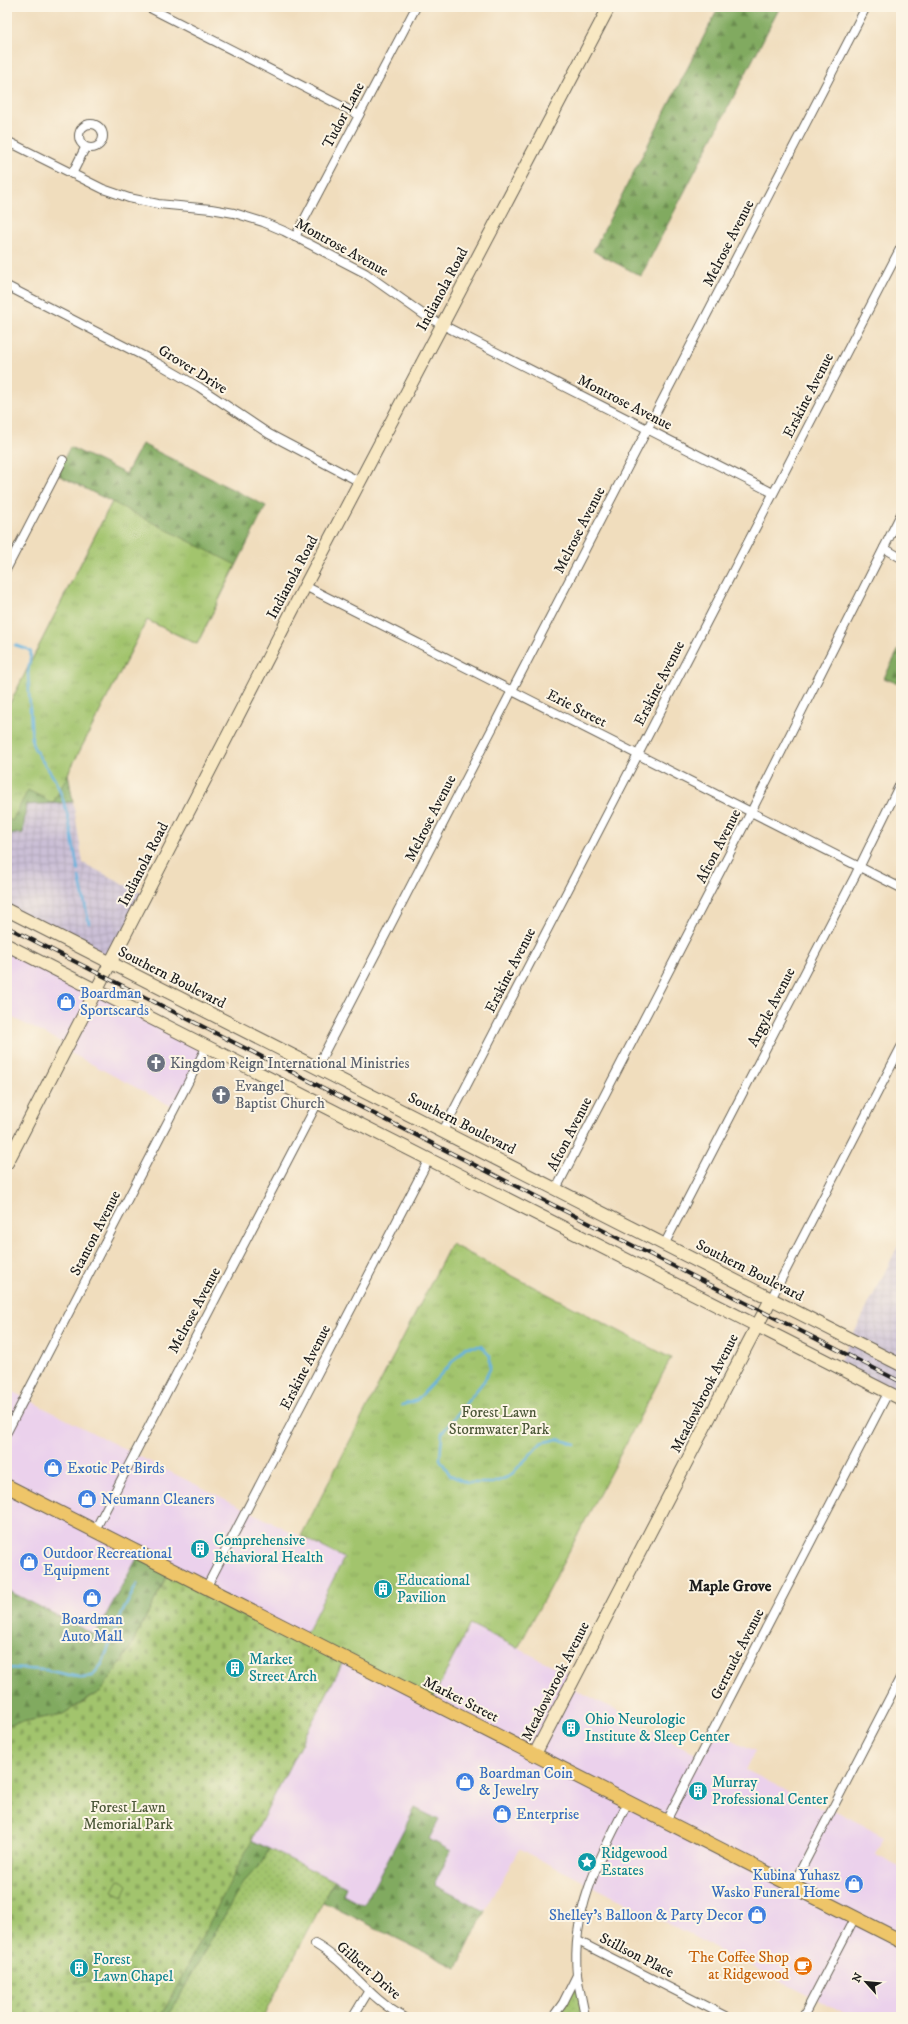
<svg xmlns="http://www.w3.org/2000/svg" width="908" height="2024" font-family="'IM FELL DW Pica',serif">
	<style>
		.built { fill: #ebd1ec }
		.industrial { fill: url(#industrial-grid) }
		.grass { fill: url(#grass-dots); stroke: #5f7044 }
		.forest { fill: url(#forest-firs); stroke: #4e633e }
		.cemetery { fill: url(#cemetery-stones); stroke: #5f7044 }
		.park { fill: url(#park-tufts); stroke: #5f7044 }
		.garden { fill: #a2c46d; stroke: #5f7044 }
		.lines { fill: none; stroke-linecap: round; stroke-linejoin: round }
		.stream { stroke: #66b3df; stroke-width: 2.5 }
		.street-casing { stroke: #666054; stroke-width: 10 }
		.secondary-casing { stroke: #666054; stroke-width: 14 }
		.primary-casing { stroke: #666054; stroke-width: 15 }
		.street { stroke: #fff; stroke-width: 8 }
		.secondary { stroke: #f8e8c3; stroke-width: 12 }
		.primary { stroke: #eec569; stroke-width: 13 }
		.rail-casing { stroke: #1c1c1c; stroke-width: 4 }
		.rail { stroke: #fcf5e5; stroke-width: 2.5; stroke-dasharray: 8; stroke-linecap: butt }
		.labels { text-anchor: middle; stroke-width: 4; stroke-linejoin: round; paint-order: stroke }
		.street-label { font-size: 15px; fill: #1c1c1c; stroke: #fcf5e5 }
		.shop-label { font-size: 15px; fill: #366cbe; stroke: #fcf5e5; text-anchor: start }
		.worship-label { font-size: 15px; fill: #5b616d; stroke: #fcf5e5; text-anchor: start }
		.park-label { font-size: 15px; fill: #4b5738; stroke: #fcf5e5 }
		.culture-label { font-size: 15px; fill: #0d838f; stroke: #fcf5e5; text-anchor: start }
		.food-label { font-size: 15px; fill: #c56008; stroke: #fcf5e5; text-anchor: end }
		.neighbourhood-label { font-size: 16px; font-weight: bold; fill: #1c1c1c; stroke: #fcf5e5 }
	</style>
	<defs>
		<pattern id="industrial-grid" width="8" height="8" patternUnits="userSpaceOnUse"><rect width="8" height="8" fill="#cbbfd6"/><path d="M0 4h8M4 0v8" fill="none" stroke="#aea4b7"/></pattern>
		<pattern id="grass-dots" width="8" height="8" patternUnits="userSpaceOnUse"><rect width="8" height="8" fill="#a2c46d"/><path d="M2 2h.1M6 6h.1" fill="none" stroke="#8ba85e" stroke-width="1.8" stroke-linecap="round"/></pattern>
		<pattern id="forest-firs" width="22" height="20" patternUnits="userSpaceOnUse"><rect width="22" height="20" fill="#81aa60"/><path d="M5 1l3.5 6h-7zM16 11l3.5 6h-7z" fill="#698a4e"/></pattern>
		<pattern id="cemetery-stones" width="16" height="16" patternUnits="userSpaceOnUse"><rect width="16" height="16" fill="#a2c46d"/><path d="M2 7V4a2 2 0 0 1 4 0v3zM10 15v-3a2 2 0 0 1 4 0v3z" fill="#8ba85e"/></pattern>
		<pattern id="park-tufts" width="24" height="20" patternUnits="userSpaceOnUse"><rect width="24" height="20" fill="#a2c46d"/><path d="M3 7l-1-3M5 7V3M7 7l1-3M15 17l-1-3M17 17v-4M19 17l1-3" fill="none" stroke="#8ba85e"/></pattern>
	</defs>
	<rect width="100%" height="100%" fill="#fcf5e5"/>
	<filter id="ink" filterUnits="userSpaceOnUse"><feTurbulence type="fractalNoise" baseFrequency=".025" numOctaves="2"/><feDisplacementMap in="SourceGraphic" scale="8" xChannelSelector="R" yChannelSelector="G"/><feConvolveMatrix kernelMatrix="1 2 1 2 8 2 1 2 1" color-interpolation-filters="sRGB"/></filter>
	<filter id="wash" filterUnits="userSpaceOnUse"><feTurbulence type="fractalNoise" baseFrequency=".012" numOctaves="4" result="noise"/><feDisplacementMap in="SourceGraphic" scale="16" xChannelSelector="R" yChannelSelector="G"/><feGaussianBlur stdDeviation="0.9" result="paint"/><feColorMatrix in="noise" values="0 0 0 0 0 0 0 0 0 0 0 0 0 0 0 0 0 1.4 0 .05"/><feComposite in="paint" operator="in"/></filter>
	<g filter="url(#wash)">
		<rect width="100%" height="100%" fill="#f0ddbd"/>
		<g class="built">
			<path d="M 7,945 L 207,1046 L 175,1108 L 65,1050 L 67,1045 L 7,1015 Z"/>
			<path d="M 7,1389 L 134,1454 L 344,1558 L 304,1637 L 139,1554 L 95,1635 L 7,1590 Z"/>
			<path d="M 470,1624 L 575,1677 L 570,1687 L 635,1719 L 633,1723 L 700,1755 L 713,1730 L 755,1751 L 746,1770 L 830,1813 L 832,1809 L 884,1836 L 875,1854 L 901,1867 L 901,2017 L 853,2017 L 519,1849 L 485,1911 L 434,1885 L 429,1839 L 415,1808 L 364,1905 L 343,1894 L 346,1887 L 251,1840 L 345,1658 Z"/>
		</g>
		<g class="industrial">
			<path d="M 73,802 L 83,863 L 145,895 L 110,963 L 7,910 L 8,834 L 26,805 Z"/>
			<path d="M 901,1240 L 901,1399 L 837,1367 Z"/>
		</g>
		<g class="grass">
			<path d="M 251,1840 L 334,1881 L 263,2017 L 161,2017 Z"/>
			<path d="M 577,1975 L 585,2017 L 556,2017 Z"/>
		</g>
		<g class="forest">
			<path d="M 719,7 L 780,7 L 641,276 L 593,251 Z"/>
			<path d="M 142,444 L 266,506 L 197,644 L 147,620 L 68,773 L 73,802 L 26,805 L 23,833 L 7,835 L 7,709 L 112,502 L 56,474 L 70,447 L 126,474 Z"/>
			<path d="M 901,645 L 901,685 L 884,678 Z"/>
			<path d="M 140,1553 L 171,1569 L 129,1650 L 101,1691 L 63,1714 L 7,1725 L 7,1590 L 95,1635 Z"/>
			<path d="M 345,1658 L 251,1840 L 269,1849 L 263,1861 L 242,1884 L 168,2017 L 137,2017 Z"/>
			<path d="M 415,1808 L 439,1820 L 429,1839 L 451,1851 L 434,1885 L 485,1911 L 457,1968 L 323,1902 L 334,1881 L 346,1887 L 343,1894 L 364,1905 Z"/>
		</g>
		<path class="cemetery" d="M 171,1569 L 345,1658 L 161,2017 L 7,2017 L 7,1725 L 63,1714 L 101,1691 L 129,1650 Z"/>
		<g class="park">
			<path d="M 112,502 L 236,565 L 197,644 L 147,620 L 53,803 L 28,790 L 12,821 L 7,818 L 7,709 Z"/>
			<path d="M 451,1244 L 671,1358 L 518,1648 L 470,1624 L 431,1702 L 304,1637 L 344,1558 L 301,1536 Z"/>
		</g>
		<g class="garden">
			<path d="M 119,1880 L 123,1881 L 128,1885 L 123,1896 L 113,1891 Z"/>
			<path d="M 89,1948 L 96,1952 L 89,1967 L 98,1972 L 93,1983 L 88,1981 L 75,1983 L 81,1975 L 89,1979 L 93,1972 L 84,1968 L 90,1956 L 87,1952 Z"/>
		</g>
		<g class="lines">
			<g class="stream">
				<path d="M 15,645 L 27,649 L 31,652 L 28,673 L 32,743 C 37,757 48,767 55,780 C 69,808 72,840 78,870"/>
				<path d="M 79,877 L 89,923"/>
				<path d="M 402,1405 L 417,1400 L 466,1347 L 481,1346 L 490,1356 L 490,1369 L 484,1381 L 442,1433 L 440,1459 L 450,1475 L 467,1483 L 493,1483 L 510,1476 L 541,1443 L 557,1439 L 575,1444"/>
				<path d="M 7,1668 L 46,1670 L 83,1678 L 92,1676 L 102,1664 L 122,1613 L 137,1584"/>
			</g>
		</g>
	</g>
	<g filter="url(#ink)">
		<g class="lines">
			<g class="street-casing">
				<g id="street">
					<path d="M 148,7 L 359,115"/>
					<circle cx="91" cy="136" r="12"/>
					<path d="M 7,141 L 103,189 L 129,198 L 158,204 L 211,209 L 234,213 L 263,222 L 284,231 L 365,273 L 427,317 L 773,493"/>
					<path d="M 72,174 L 85,148"/>
					<path d="M 295,237 L 416,7"/>
					<path d="M 7,286 L 159,364 L 199,387 L 269,434 L 360,482"/>
					<path d="M 884,548 L 901,558"/>
					<path d="M 7,568 L 63,460"/>
					<path d="M 305,586 L 901,888"/>
					<path d="M 317,1067 L 866,7"/>
					<path d="M 443,1131 L 901,247"/>
					<path d="M 556,1189 L 751,812 L 901,514"/>
					<path d="M 664,1245 L 855,876 L 901,782"/>
					<path d="M 771,1299 L 901,1047"/>
					<path d="M 7,1432 L 207,1046"/>
					<path d="M 95,1530 L 318,1102"/>
					<path d="M 206,1588 L 429,1159"/>
					<path d="M 666,1821 L 888,1393"/>
					<path d="M 793,1885 L 901,1676"/>
					<path d="M 578,1941 L 727,2017"/>
					<path d="M 315,1944 C 350,1964 367,1998 404,2017"/>
					<path d="M 353,2017 L 368,1992"/>
					<path d="M 553,2017 L 563,2003 L 577,1975"/>
					<path d="M 585,2017 C 583,2003 579,1989 577,1975 C 571,1911 600,1857 628,1802"/>
					<path d="M 803,2017 L 855,1917"/>
				</g>
			</g>
			<g class="secondary-casing">
				<g id="secondary">
					<path d="M 7,910 L 901,1365"/>
					<path d="M 7,945 L 901,1399"/>
					<path d="M 7,1163 L 305,586 L 609,7"/>
					<path d="M 535,1754 L 771,1299"/>
				</g>
			</g>
			<g class="primary-casing">
				<path id="primary" d="M 7,1486 L 901,1941"/>
			</g>
			<use href="#street" class="street"/>
			<use href="#secondary" class="secondary"/>
			<use href="#primary" class="primary"/>
			<g class="rail-casing">
				<path id="rail" d="M 7,927 L 901,1382"/>
			</g>
			<use href="#rail" class="rail"/>
		</g>
	</g>
	<defs>
		<g id="shop-disc" transform="scale(1)"><circle r="9.5" fill="#3f7fe0" stroke="#fcf5e5"/><path d="M-5-2.5h2.3a2.7 3.5 0 0 1 5.4 0H5L5.5 6h-11ZM-1.5-2.5h3a1.5 2.3 0 0 0-3 0Z" fill="#fff"/></g>
		<g id="church-disc" transform="scale(1)"><circle r="9.5" fill="#6b7280" stroke="#fcf5e5"/><path d="M-1.2-6h2.4v3.5h3.3v2.4h-3.3V6h-2.4V-.1h-3.3v-2.4h3.3Z" fill="#fff"/></g>
		<g id="building-disc" transform="scale(1)"><circle r="9.5" fill="#0f9aa8" stroke="#fcf5e5"/><path d="M-4-6H4V6H1V3H-1V6H-4ZM-2.5-4.3h1.7v1.8h-1.7ZM.8-4.3h1.7v1.8H.8ZM-2.5-1h1.7V.8h-1.7ZM.8-1h1.7V.8H.8Z" fill="#fff"/></g>
		<g id="sight-disc" transform="scale(1)"><circle r="9.5" fill="#0f9aa8" stroke="#fcf5e5"/><path d="M0-6L1.8-2.2L6-1.7L2.9 1.2L3.7 5.4L0 3.3L-3.7 5.4L-2.9 1.2L-6-1.7L-1.8-2.2Z" fill="#fff"/></g>
		<g id="cafe-disc" transform="scale(1)"><circle r="9.5" fill="#e8710a" stroke="#fcf5e5"/><path d="M-5.5-4.5H6V0H3Q3 3.5 0 3.5H-2.5Q-5.5 3.5-5.5 0ZM3-3.2v2h1.7v-2ZM-6 4.5H4V6H-6Z" fill="#fff"/></g>
	</defs>
	<g fill-rule="evenodd">
		<use href="#shop-disc" x="66" y="1002"/>
		<use href="#church-disc" x="156" y="1063"/>
		<use href="#church-disc" x="221" y="1095"/>
		<use href="#shop-disc" x="53" y="1468"/>
		<use href="#shop-disc" x="87" y="1499"/>
		<use href="#building-disc" x="200" y="1549"/>
		<use href="#shop-disc" x="29" y="1562"/>
		<use href="#building-disc" x="383" y="1589"/>
		<use href="#shop-disc" x="92" y="1598"/>
		<use href="#building-disc" x="235" y="1668"/>
		<use href="#building-disc" x="571" y="1728"/>
		<use href="#shop-disc" x="465" y="1782"/>
		<use href="#building-disc" x="698" y="1791"/>
		<use href="#shop-disc" x="502" y="1814"/>
		<use href="#sight-disc" x="587" y="1862"/>
		<use href="#shop-disc" x="854" y="1884"/>
		<use href="#shop-disc" x="757" y="1915"/>
		<use href="#cafe-disc" x="803" y="1966"/>
		<use href="#building-disc" x="79" y="1968"/>
	</g>
	<g class="labels">
		<g class="street-label">
			<text transform="translate(343 115) rotate(-62)" y="5">Tudor Lane</text>
			<text transform="translate(728 243) rotate(-63)" y="5">Melrose Avenue</text>
			<text transform="translate(342 247) rotate(29)" y="5">Montrose Avenue</text>
			<text transform="translate(442 289) rotate(-62)" y="5">Indianola Road</text>
			<text transform="translate(193 369) rotate(32)" y="5">Grover Drive</text>
			<text transform="translate(808 395) rotate(-63)" y="5">Erskine Avenue</text>
			<text transform="translate(625 402) rotate(27)" y="5">Montrose Avenue</text>
			<text transform="translate(579 530) rotate(-63)" y="5">Melrose Avenue</text>
			<text transform="translate(292 577) rotate(-62)" y="5">Indianola Road</text>
			<text transform="translate(659 683) rotate(-63)" y="5">Erskine Avenue</text>
			<text transform="translate(577 708) rotate(27)" y="5">Erie Street</text>
			<text transform="translate(430 818) rotate(-63)" y="5">Melrose Avenue</text>
			<text transform="translate(718 846) rotate(-63)" y="5">Afton Avenue</text>
			<text transform="translate(143 864) rotate(-63)" y="5">Indianola Road</text>
			<text transform="translate(510 970) rotate(-63)" y="5">Erskine Avenue</text>
			<text transform="translate(172 977) rotate(27)" y="5">Southern Boulevard</text>
			<text transform="translate(771 1007) rotate(-63)" y="5">Argyle Avenue</text>
			<text transform="translate(462 1123) rotate(27)" y="5">Southern Boulevard</text>
			<text transform="translate(569 1134) rotate(-63)" y="5">Afton Avenue</text>
			<text transform="translate(95 1233) rotate(-63)" y="5">Stanton Avenue</text>
			<text transform="translate(750 1270) rotate(27)" y="5">Southern Boulevard</text>
			<text transform="translate(194 1310) rotate(-62)" y="5">Melrose Avenue</text>
			<text transform="translate(305 1367) rotate(-63)" y="5">Erskine Avenue</text>
			<text transform="translate(704 1393) rotate(-63)" y="5">Meadowbrook Avenue</text>
			<text transform="translate(737 1654) rotate(-63)" y="5">Gertrude Avenue</text>
			<text transform="translate(555 1681) rotate(-63)" y="5">Meadowbrook Avenue</text>
			<text transform="translate(461 1699) rotate(27)" y="5">Market Street</text>
			<text transform="translate(637 1955) rotate(27)" y="5">Stillson Place</text>
			<text transform="translate(369 1970) rotate(41)" y="5">Gilbert Drive</text>
		</g>
		<g class="shop-label">
			<text x="80" y="998">Boardman<tspan x="80" dy="17">Sportscards</tspan></text>
			<text x="67" y="1473">Exotic Pet Birds</text>
			<text x="101" y="1504">Neumann Cleaners</text>
			<text x="43" y="1558">Outdoor Recreational<tspan x="43" dy="17">Equipment</tspan></text>
			<text x="92" y="1624" text-anchor="middle">Boardman<tspan x="92" dy="17">Auto Mall</tspan></text>
			<text x="479" y="1778">Boardman Coin<tspan x="479" dy="17">&amp; Jewelry</tspan></text>
			<text x="516" y="1819">Enterprise</text>
			<text x="840" y="1880" text-anchor="end">Kubina Yuhasz<tspan x="840" dy="17">Wasko Funeral Home</tspan></text>
			<text x="743" y="1920" text-anchor="end">Shelley's Balloon &amp; Party Decor</text>
		</g>
		<g class="worship-label">
			<text x="170" y="1068">Kingdom Reign International Ministries</text>
			<text x="235" y="1091">Evangel<tspan x="235" dy="17">Baptist Church</tspan></text>
		</g>
		<g class="park-label">
			<text x="499" y="1417">Forest Lawn<tspan x="499" dy="17">Stormwater Park</tspan></text>
			<text x="128" y="1812">Forest Lawn<tspan x="128" dy="17">Memorial Park</tspan></text>
		</g>
		<g class="culture-label">
			<text x="214" y="1545">Comprehensive<tspan x="214" dy="17">Behavioral Health</tspan></text>
			<text x="397" y="1585">Educational<tspan x="397" dy="17">Pavilion</tspan></text>
			<text x="249" y="1664">Market<tspan x="249" dy="17">Street Arch</tspan></text>
			<text x="585" y="1724">Ohio Neurologic<tspan x="585" dy="17">Institute &amp; Sleep Center</tspan></text>
			<text x="712" y="1787">Murray<tspan x="712" dy="17">Professional Center</tspan></text>
			<text x="601" y="1858">Ridgewood<tspan x="601" dy="17">Estates</tspan></text>
			<text x="93" y="1964">Forest<tspan x="93" dy="17">Lawn Chapel</tspan></text>
		</g>
		<g class="food-label">
			<text x="789" y="1962">The Coffee Shop<tspan x="789" dy="17">at Ridgewood</tspan></text>
		</g>
		<g class="neighbourhood-label">
			<text x="730" y="1591">Maple Grove</text>
		</g>
	</g>
	<rect width="908" height="2024" fill="none" stroke="#fcf5e5" stroke-width="24"/>
	<g transform="translate(866 1982) rotate(297)" stroke="#fcf5e5" stroke-width="3" paint-order="stroke">
	<path d="M0-3L7 15L0 10L-7 15Z" fill="#1c1c1c"/>
	<text y="-6" font-size="11" font-weight="bold" text-anchor="middle" fill="#1c1c1c">N</text>
	</g>
</svg>
